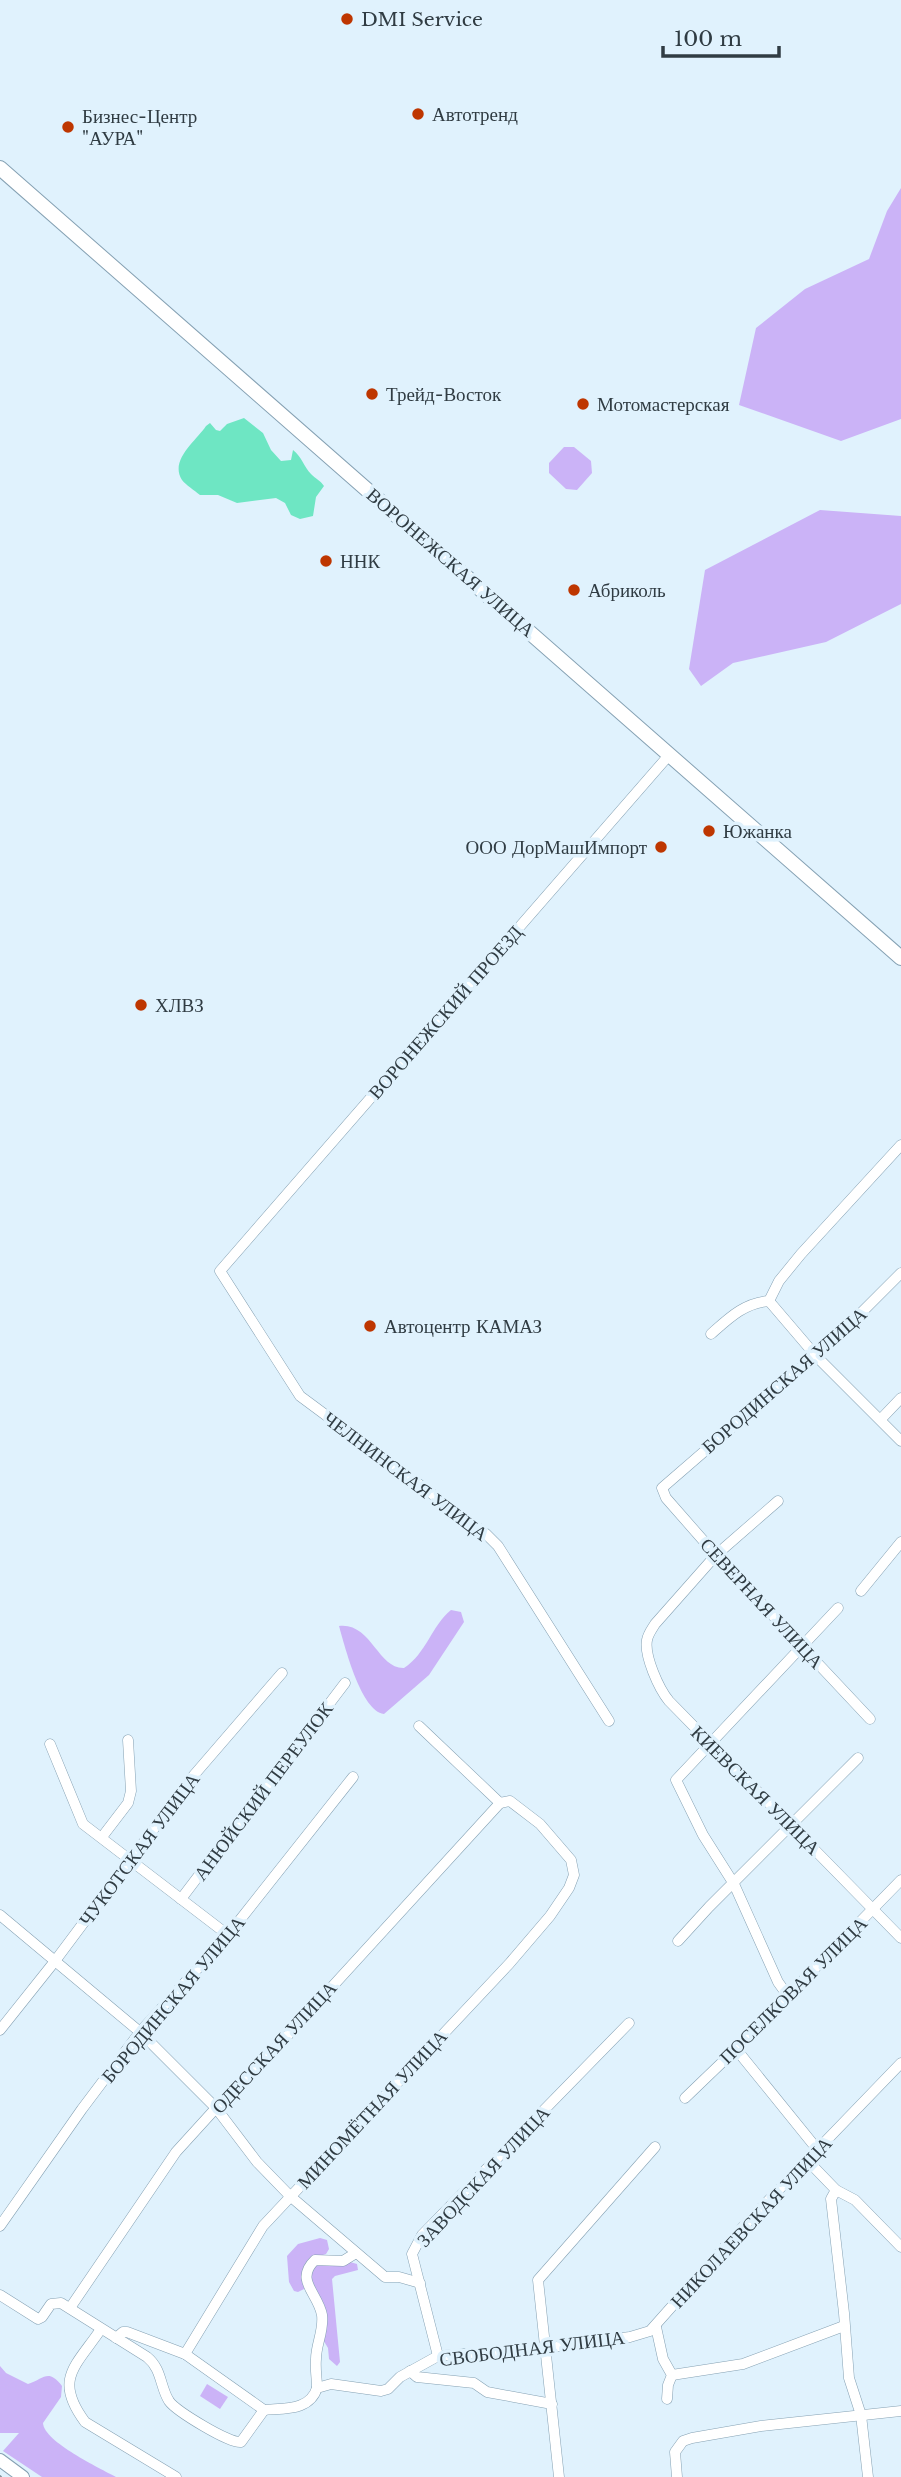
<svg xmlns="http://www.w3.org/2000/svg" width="901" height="2477" font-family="'Libre Baskerville',serif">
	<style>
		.green { fill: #cbb3f7 }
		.water { fill: #6ee6c3 }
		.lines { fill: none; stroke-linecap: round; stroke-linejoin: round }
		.minor-casing { stroke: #85a1b3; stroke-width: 11 }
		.major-casing { stroke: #85a1b3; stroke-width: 14 }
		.highway-casing { stroke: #85a1b3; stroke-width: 16 }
		.minor { stroke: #fff; stroke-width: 10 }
		.major { stroke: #fff; stroke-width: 12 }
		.highway { stroke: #fff; stroke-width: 14 }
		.tram { stroke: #82919a; stroke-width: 2 }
		.poi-dot { fill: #be3600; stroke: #e0f2fd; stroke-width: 2.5 }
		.labels { text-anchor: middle; stroke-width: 7; stroke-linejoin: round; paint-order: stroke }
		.poi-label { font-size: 19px; fill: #303c43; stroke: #e0f2fd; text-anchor: start }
		.street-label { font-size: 19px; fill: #303c43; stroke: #e0f2fd }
	</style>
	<rect width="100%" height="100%" fill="#e0f2fd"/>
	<g class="green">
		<path d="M 901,188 L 901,419 L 841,441 L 739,405 L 756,328 L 805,289 L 869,259 L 887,211 Z"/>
		<path d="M 564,447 L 574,447 L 591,461 L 592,473 L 577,490 L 566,489 L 549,473 L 549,463 Z"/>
		<path d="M 820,510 L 901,516 L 901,604 L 826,642 L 733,663 L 701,686 L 689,669 L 705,570 Z"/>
		<path d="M 451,1610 L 461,1612 L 464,1622 L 429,1675 L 384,1714 C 361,1711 345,1647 339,1626 C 371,1622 378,1669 404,1668 C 426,1654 432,1625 451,1610 Z"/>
		<path d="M 320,2238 L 327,2240 L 329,2249 L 326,2254 L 313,2258 L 304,2289 L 298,2292 L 294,2291 L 289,2282 L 287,2256 L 298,2244 Z"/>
		<path d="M 350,2262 L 357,2264 L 358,2270 L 335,2276 L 332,2279 L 340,2362 L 337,2366 L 329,2359 L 328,2348 L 322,2338 L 321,2325 L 311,2285 L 310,2272 L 317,2263 Z"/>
		<path d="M 0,2366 L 6,2373 L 28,2384 C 44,2379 48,2368 62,2386 L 61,2397 L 43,2423 C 44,2442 100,2468 116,2477 L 42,2477 L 3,2451 L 19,2433 L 0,2433 Z"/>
		<path d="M 207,2384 L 228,2397 L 220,2409 L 200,2396 Z"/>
	</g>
	<path class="water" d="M 244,418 L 263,433 L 271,450 L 281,461 L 291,460 L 293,450 C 302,457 304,467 311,474 C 316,479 320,480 324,486 L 316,497 L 313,516 L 300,519 L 291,515 L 285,503 L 276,498 L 237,503 L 218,495 L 200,495 C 194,490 186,485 182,480 C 169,460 197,440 206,426 L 210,423 L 216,430 L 220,431 L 227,424 Z"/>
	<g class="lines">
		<g class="minor-casing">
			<g id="minor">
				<path d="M 769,1301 L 816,1356 L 901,1441"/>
				<path d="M 711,1334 C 729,1318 744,1303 769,1301 L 779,1281 L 801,1254 L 901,1145"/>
				<path d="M 881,1419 L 901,1398"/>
				<path d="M 778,1501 L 716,1555 L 655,1624 C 652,1629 648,1634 647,1640 C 644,1656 659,1689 669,1701 L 901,1938"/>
				<path d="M 861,1591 L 901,1542"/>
				<path d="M 870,1719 L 716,1555 L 666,1498 L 662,1488 L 841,1333 L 901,1273"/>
				<path d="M 609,1721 L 498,1546 L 486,1534 L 300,1396 L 220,1271 L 670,754"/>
				<path d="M 50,1744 L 83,1824 L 228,1935"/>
				<path d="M 102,1837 L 128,1803 L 131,1791 L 128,1740"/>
				<path d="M 181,1899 L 345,1683"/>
				<path d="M 0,1915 L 140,2032 L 216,2108 L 257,2162 L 290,2196 L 385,2277 L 399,2277 L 420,2283"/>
				<path d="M 678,1941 L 709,1907 L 858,1758"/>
				<path d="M 788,1996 L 778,1982 L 734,1884 L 703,1835 L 676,1780 L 838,1608"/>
				<path d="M 0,2030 L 55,1961 L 194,1775 L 282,1673"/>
				<path d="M 736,2049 L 817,2149"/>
				<path d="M 685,2098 L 736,2049 L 901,1880"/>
				<path d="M 807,2160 L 836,2190 L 855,2200 L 901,2247"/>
				<path d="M 836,2190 L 831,2199 L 844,2313 L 849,2378 L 861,2415 L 868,2477"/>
				<path d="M 0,2226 L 82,2109 L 140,2032 L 228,1935 L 353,1777"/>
				<path d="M 0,2295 L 38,2319 L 42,2317 L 51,2304 L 61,2303 L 147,2357 C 162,2369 160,2387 169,2401 C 176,2411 230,2444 241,2442 L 264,2410"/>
				<path d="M 70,2308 L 176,2152 L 216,2108 L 256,2070 L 500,1803"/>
				<path d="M 656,2327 L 663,2359 L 672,2375 L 668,2385 L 667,2399"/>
				<path d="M 101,2329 C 76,2366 53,2379 85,2422 L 176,2477"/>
				<path d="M 116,2338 L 123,2332 L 127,2332 L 185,2354 L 264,2410 C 284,2408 310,2411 317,2388 L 331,2384 L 381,2391 L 388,2389 L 400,2377 L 438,2356 L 545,2348 L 630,2337 L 650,2331 L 739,2231 L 901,2063"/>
				<path d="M 185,2354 L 263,2226 L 509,1964 L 550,1916 L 569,1888 L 574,1875 L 571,1860 L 540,1824 L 510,1801 L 500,1803 L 419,1726"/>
				<path d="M 438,2356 L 412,2254 L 422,2235 L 629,2023"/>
				<path d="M 410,2371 L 417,2377 L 474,2383 L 487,2392 L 552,2404"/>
				<path d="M 672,2375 L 743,2364 L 844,2326"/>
				<path d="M 317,2388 C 317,2378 315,2369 316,2359 C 316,2344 324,2331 322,2315 C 318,2293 294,2280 315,2260 L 343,2261 L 356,2253"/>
				<path d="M 559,2477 L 538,2280 L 655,2147"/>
				<path d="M 677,2477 L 675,2452 L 683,2441 L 692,2438 L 761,2426 L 901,2411"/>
			</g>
		</g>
		<g class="major-casing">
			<path id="major" d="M 0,2460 L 23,2477"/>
		</g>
		<g class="highway-casing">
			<path id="highway" d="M 0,168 L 901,958"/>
		</g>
		<use href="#minor" class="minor"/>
		<use href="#major" class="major"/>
		<use href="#highway" class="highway"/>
		<path class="tram" d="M 0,2476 L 1,2477"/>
	</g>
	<g class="poi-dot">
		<circle cx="347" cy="19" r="7"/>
		<circle cx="418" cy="114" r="7"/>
		<circle cx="68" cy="127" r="7"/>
		<circle cx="372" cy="394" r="7"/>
		<circle cx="583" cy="404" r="7"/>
		<circle cx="326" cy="561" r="7"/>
		<circle cx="574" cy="590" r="7"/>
		<circle cx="709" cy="831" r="7"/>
		<circle cx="661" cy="847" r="7"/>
		<circle cx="141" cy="1005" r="7"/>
		<circle cx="370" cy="1326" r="7"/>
	</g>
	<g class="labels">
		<g class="poi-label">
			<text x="361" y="26">DMI Service</text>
			<text x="432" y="121">Автотренд</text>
			<text x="82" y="123">Бизнес-Центр<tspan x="82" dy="22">"АУРА"</tspan></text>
			<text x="386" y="401">Трейд-Восток</text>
			<text x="597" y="411">Мотомастерская</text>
			<text x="340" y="568">ННК</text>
			<text x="588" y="597">Абриколь</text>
			<text x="723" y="838">Южанка</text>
			<text x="647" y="854" text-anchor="end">ООО ДорМашИмпорт</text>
			<text x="155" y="1012">ХЛВЗ</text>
			<text x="384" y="1333">Автоцентр КАМАЗ</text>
		</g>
		<g class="street-label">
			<text transform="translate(451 562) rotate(41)" y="7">ВОРОНЕЖСКАЯ УЛИЦА</text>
			<text transform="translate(445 1012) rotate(-49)" y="7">ВОРОНЕЖСКИЙ ПРОЕЗД</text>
			<text transform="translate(784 1380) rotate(-41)" y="7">БОРОДИНСКАЯ УЛИЦА</text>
			<text transform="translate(406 1476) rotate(37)" y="7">ЧЕЛНИНСКАЯ УЛИЦА</text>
			<text transform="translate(762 1603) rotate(47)" y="7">СЕВЕРНАЯ УЛИЦА</text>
			<text transform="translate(756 1790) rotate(45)" y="7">КИЕВСКАЯ УЛИЦА</text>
			<text transform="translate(263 1791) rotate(-53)" y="7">АНЮЙСКИЙ ПЕРЕУЛОК</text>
			<text transform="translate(139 1849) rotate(-53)" y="7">ЧУКОТСКАЯ УЛИЦА</text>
			<text transform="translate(793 1990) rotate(-45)" y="7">ПОСЕЛКОВАЯ УЛИЦА</text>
			<text transform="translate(173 1999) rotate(-50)" y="7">БОРОДИНСКАЯ УЛИЦА</text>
			<text transform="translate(274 2047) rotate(-47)" y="7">ОДЕССКАЯ УЛИЦА</text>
			<text transform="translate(372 2109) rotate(-47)" y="7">МИНОМЁТНАЯ УЛИЦА</text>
			<text transform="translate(483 2176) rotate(-47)" y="7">ЗАВОДСКАЯ УЛИЦА</text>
			<text transform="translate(751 2222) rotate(-47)" y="7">НИКОЛАЕВСКАЯ УЛИЦА</text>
			<text transform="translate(532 2348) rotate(-7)" y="7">СВОБОДНАЯ УЛИЦА</text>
		</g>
	</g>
	<path d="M663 46v10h116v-10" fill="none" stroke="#303c43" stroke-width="3.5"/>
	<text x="674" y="46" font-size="21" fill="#303c43" stroke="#e0f2fd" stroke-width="5" paint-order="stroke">100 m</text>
</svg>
